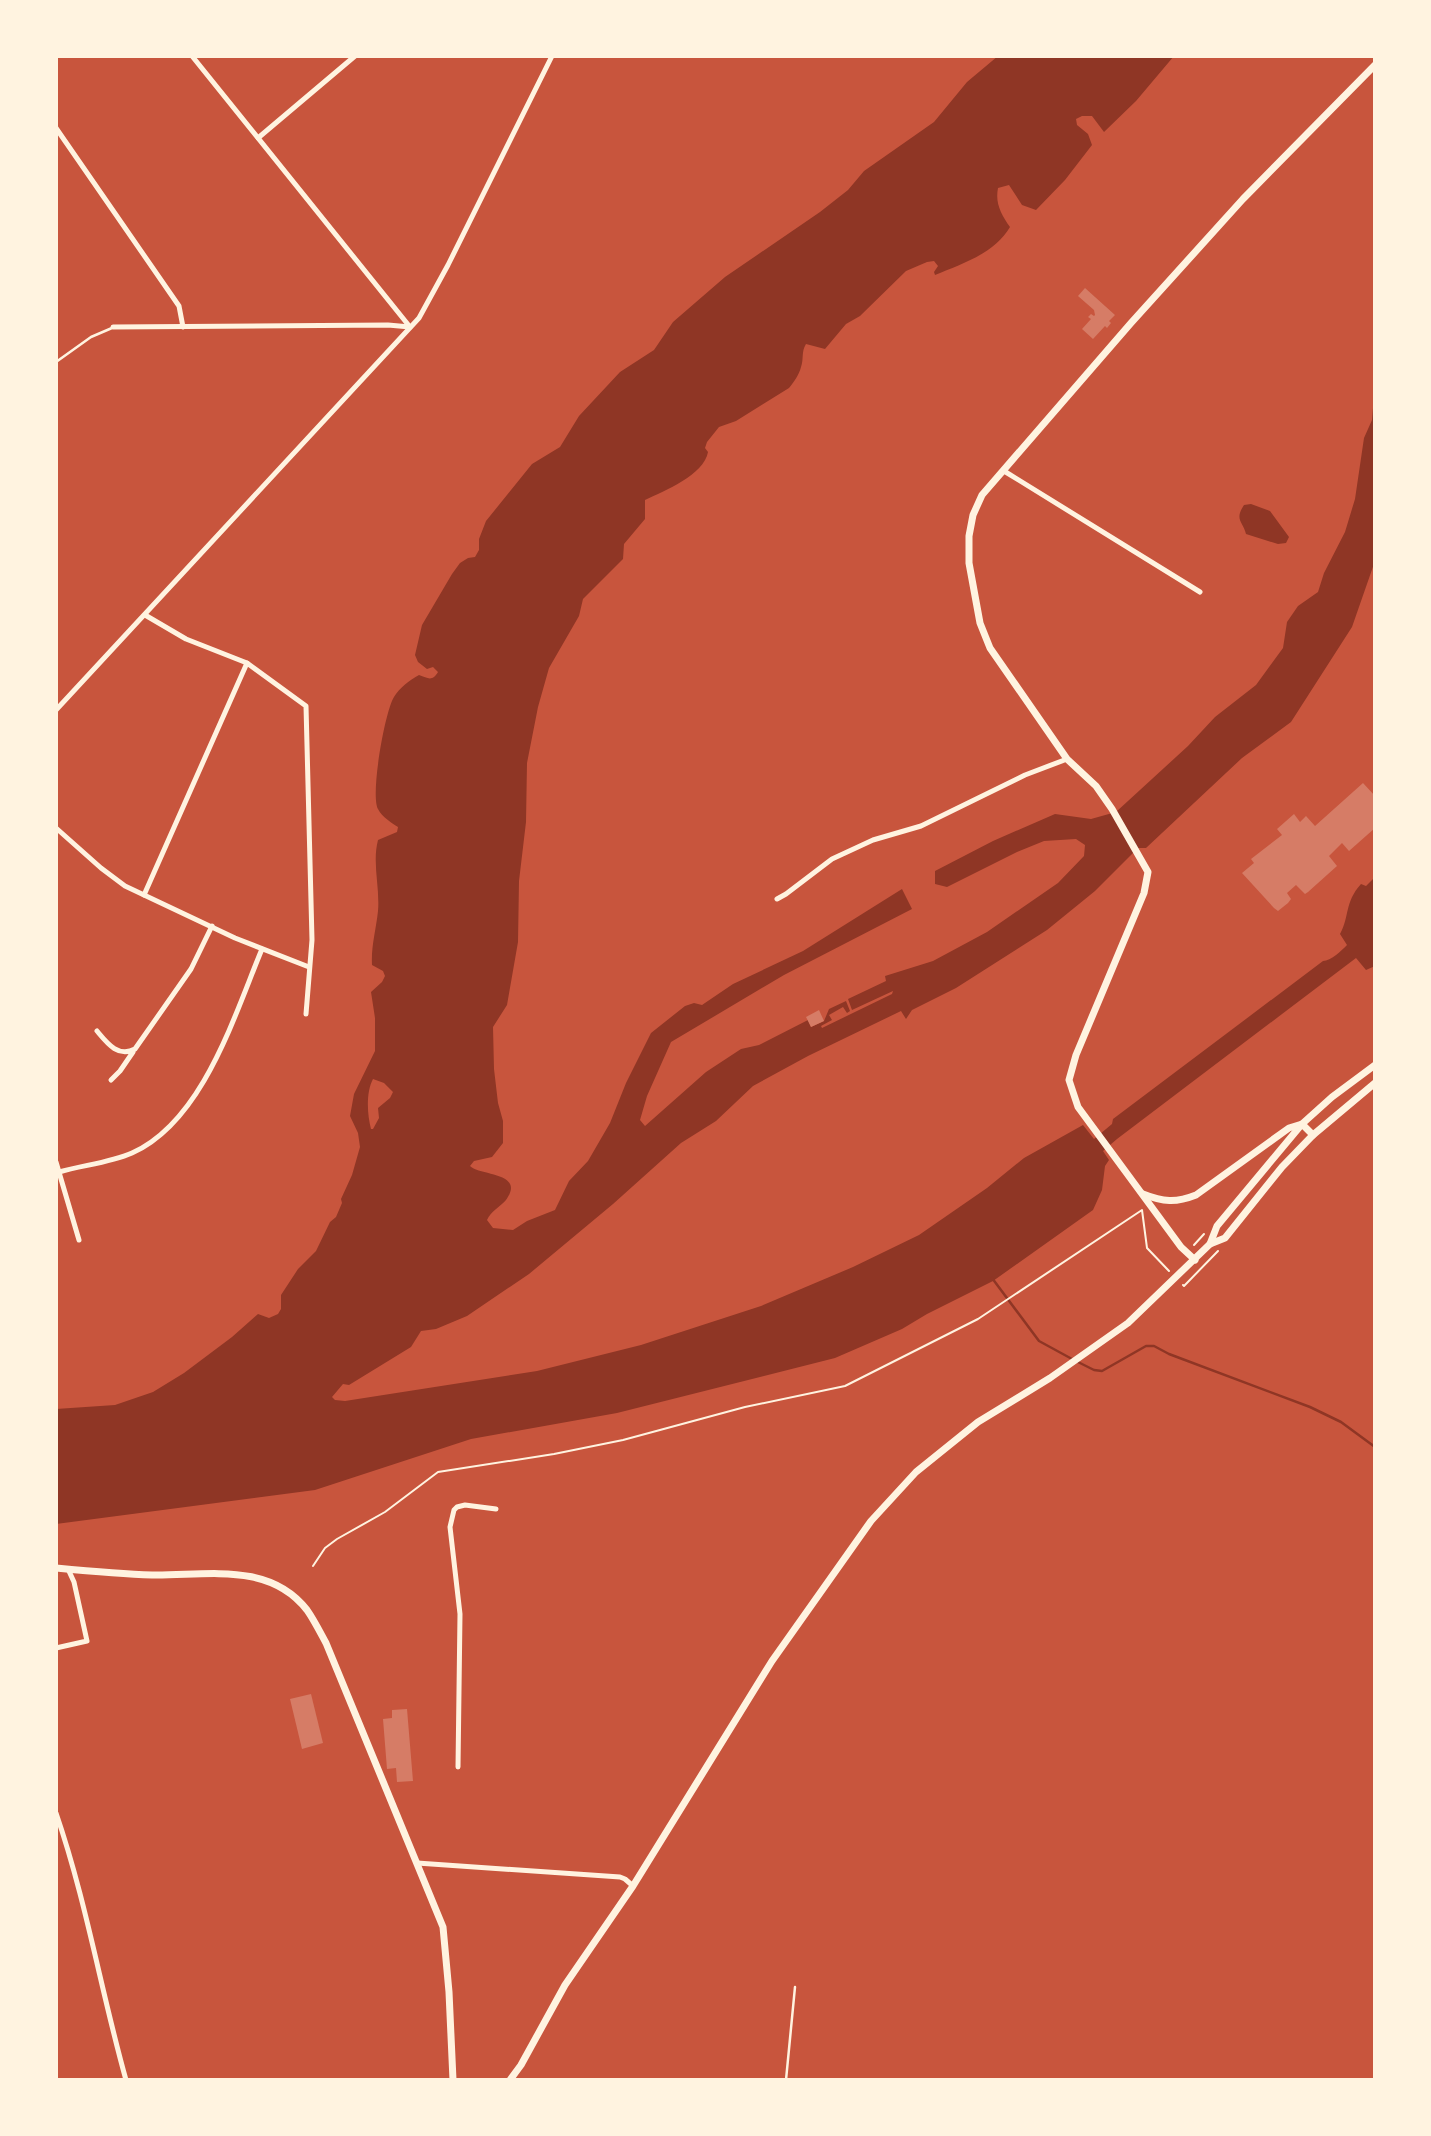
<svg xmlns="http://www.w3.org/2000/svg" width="1431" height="2136" font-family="'Noto Sans',sans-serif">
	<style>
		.water { fill: #8f3625; fill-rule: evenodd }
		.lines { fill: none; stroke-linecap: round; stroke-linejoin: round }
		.stream { stroke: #8f3625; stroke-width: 2.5 }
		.building { fill: #d67c66 }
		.path { stroke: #fff3e0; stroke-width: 2 }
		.service { stroke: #fff3e0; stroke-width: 2.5 }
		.minor { stroke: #fff3e0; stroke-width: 5 }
		.tertiary { stroke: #fff3e0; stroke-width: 7 }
	</style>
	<rect width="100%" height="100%" fill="#c8553d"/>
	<g class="water">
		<path d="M 998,56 L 1174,56 L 1136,101 L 1104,132 L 1092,116 L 1082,116 L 1076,119 L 1077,125 L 1088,134 L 1092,145 L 1065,180 L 1036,210 L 1022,205 L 1009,185 L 998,188 C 995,203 1001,214 1010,227 C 995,253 962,264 935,275 L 934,272 L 938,266 L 934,261 L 927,262 L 906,271 L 860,316 L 846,324 L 825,349 L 806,344 C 801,352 804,359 801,367 C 799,375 794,382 789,388 L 736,421 L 719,427 L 707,442 L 705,448 L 708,452 C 704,475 664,491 645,500 L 645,519 L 624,544 L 623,559 L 583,599 L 579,616 L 549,668 L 538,707 L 527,763 L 526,822 L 519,881 L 518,942 L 507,1005 L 493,1027 L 494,1069 L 498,1103 L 503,1121 L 503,1143 L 492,1157 L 474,1161 L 470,1166 C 480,1176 526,1172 506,1200 C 500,1207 491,1211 487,1220 L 493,1228 L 513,1230 L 527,1221 L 555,1210 L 569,1181 L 588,1161 L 610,1123 L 626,1083 L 651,1033 L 685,1006 L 694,1003 L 702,1005 L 733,984 L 803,951 L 902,889 L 912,909 L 784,975 L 671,1042 L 647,1096 L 640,1120 L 645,1126 L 706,1072 L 741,1049 L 759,1045 L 808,1020 L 811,1027 L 824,1021 L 829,1009 L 846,1001 L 850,1011 L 847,1013 L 843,1007 L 829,1015 L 832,1020 L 821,1026 L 822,1028 L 892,994 L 893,991 L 852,1010 L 848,999 L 886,981 L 885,976 L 933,961 L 987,932 L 1058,883 L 1084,856 L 1085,845 L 1076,839 L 1044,841 L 1017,852 L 947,887 L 935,884 L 935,871 L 993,841 L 1055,814 L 1091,819 L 1116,812 L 1188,746 L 1215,717 L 1256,685 L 1283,648 L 1287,622 L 1298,606 L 1318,592 L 1324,573 L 1345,532 L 1355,499 L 1364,438 L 1372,420 L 1375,384 L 1375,561 L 1352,627 L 1291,722 L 1242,758 L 1146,848 L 1138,848 L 1095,891 L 1047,930 L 956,988 L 912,1010 L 906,1019 L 901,1011 L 808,1056 L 753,1086 L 716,1121 L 681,1143 L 613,1204 L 529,1274 L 467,1316 L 436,1329 L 421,1331 L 411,1347 L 349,1385 L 343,1384 L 332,1397 L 335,1400 L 345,1401 L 537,1371 L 641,1345 L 761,1306 L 853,1267 L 919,1235 L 987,1188 L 1024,1158 L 1083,1125 L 1094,1139 L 1112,1124 L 1113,1119 L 1323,961 C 1331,961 1341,951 1347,945 L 1340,934 C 1350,916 1344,903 1361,884 L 1366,886 L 1375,877 L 1375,966 L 1366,970 L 1356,958 L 1117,1139 L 1103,1151 L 1109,1160 L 1105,1166 L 1102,1190 L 1093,1210 L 993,1281 L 927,1314 L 902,1329 L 835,1358 L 617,1413 L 471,1439 L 315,1490 L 56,1524 L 56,1409 L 115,1405 L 153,1392 L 184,1373 L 232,1337 L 258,1314 L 269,1318 L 278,1314 L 281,1309 L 281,1295 L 298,1269 L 316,1251 L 330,1222 L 336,1217 L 342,1203 L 341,1199 L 352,1175 L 360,1147 L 358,1133 L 350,1116 L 354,1094 L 375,1051 L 375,1018 L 371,992 L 382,982 L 385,976 L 383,971 L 372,965 C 371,946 376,930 378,911 C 380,887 372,863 378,840 L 397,832 L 398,827 C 392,823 382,817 378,809 C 370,795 385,711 394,697 C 399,688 410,680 419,675 C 428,678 432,682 438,672 L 433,667 L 427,669 L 418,662 L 415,655 L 422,625 L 452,574 L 460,563 L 468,558 L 475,557 L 479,550 L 479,539 L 486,521 L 532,464 L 560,447 L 579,416 L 620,372 L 654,350 L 673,322 L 725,277 L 820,212 L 848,190 L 864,171 L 934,122 L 967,82 ZM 373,1079 L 384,1083 L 393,1092 L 390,1098 L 378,1108 L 379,1118 L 373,1129 L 371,1129 C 367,1114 366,1092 373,1079 Z"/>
		<path d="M 1251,504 L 1270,511 L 1289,537 L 1286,543 L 1278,544 L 1246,534 C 1243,521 1234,520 1244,505 Z"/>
	</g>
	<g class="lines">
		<g class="stream">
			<path d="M 992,1278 L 1039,1341 L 1072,1359"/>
			<path d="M 1078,1362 L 1094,1370 L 1102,1371 L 1146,1346 L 1154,1346 L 1169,1354 L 1310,1407 L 1341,1422 L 1375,1447"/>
		</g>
	</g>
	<g class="building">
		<path d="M 1085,288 L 1115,315 L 1109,321 L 1111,323 L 1107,328 L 1105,326 L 1093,339 L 1082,329 L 1091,319 L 1088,317 L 1091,314 L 1094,316 L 1095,315 L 1094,310 L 1078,296 Z"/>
		<path d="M 1363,783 L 1375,796 L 1375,828 L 1349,851 L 1342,843 L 1329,856 L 1337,866 L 1308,892 L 1305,894 L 1296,885 L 1287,893 L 1291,899 L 1288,903 L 1278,911 L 1274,908 L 1242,873 L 1254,863 L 1251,859 L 1282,835 L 1277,829 L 1294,814 L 1300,822 L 1306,816 L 1315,826 Z"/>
		<path d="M 819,1010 L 824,1021 L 811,1027 L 806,1017 Z"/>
		<path d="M 311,1694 L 323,1743 L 302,1749 L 290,1699 Z"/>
		<path d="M 407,1709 L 413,1781 L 397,1782 L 396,1768 L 387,1769 L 383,1719 L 392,1718 L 392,1710 Z"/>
	</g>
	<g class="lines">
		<g class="path">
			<path d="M 1194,1245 L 1204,1234"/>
			<path d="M 1183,1285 L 1184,1286 L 1218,1251"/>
			<path d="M 313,1566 L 325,1548 L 337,1539 L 385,1512 L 438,1472 L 554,1454 L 623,1440 L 745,1407 L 845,1386 L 978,1319 L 1142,1210 L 1147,1248 L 1169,1271"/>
		</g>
		<g class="service">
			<path d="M 56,362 L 91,337 L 112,328"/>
			<path d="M 786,2080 L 795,1987"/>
		</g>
		<g class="minor">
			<path d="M 192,56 L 410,327"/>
			<path d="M 56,128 L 179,306 L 183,327"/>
			<path d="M 258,138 L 355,56"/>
			<path d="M 113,327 L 388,325 L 410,327"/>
			<path d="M 1004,471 L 1200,592"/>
			<path d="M 145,615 L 186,639 L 247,663 L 306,706 L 312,940 L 306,1014"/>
			<path d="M 56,710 L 419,318 L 448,265 L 552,56"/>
			<path d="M 56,828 L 101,868 L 125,886 L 235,938 L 309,967"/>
			<path d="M 144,895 L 247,663"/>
			<path d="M 777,899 L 786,894 L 832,859 L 873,840 L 921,826 L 1025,775 L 1067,759"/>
			<path d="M 97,1031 C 107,1043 118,1058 135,1049 L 191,969 L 212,926"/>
			<path d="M 111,1080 L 120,1071 L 133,1052"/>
			<path d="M 56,1162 L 79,1240"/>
			<path d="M 59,1172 C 83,1165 109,1163 132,1153 C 203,1121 234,1016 262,949"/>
			<path d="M 56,1648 L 87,1641 L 74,1582 L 68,1569"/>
			<path d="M 458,1767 L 460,1614 L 450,1527 L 454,1510 L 457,1507 L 465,1505 L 496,1509"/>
			<path d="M 56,1813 C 86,1900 101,1991 126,2080"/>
			<path d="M 417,1863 L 620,1877 L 625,1879 L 633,1886"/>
		</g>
		<g class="tertiary">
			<path d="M 1143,1194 C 1163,1202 1176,1203 1196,1195 L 1289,1128 L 1302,1124 L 1313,1135"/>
			<path d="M 1210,1244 L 1217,1226 L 1302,1124 L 1332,1097 L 1375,1065"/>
			<path d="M 1195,1260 L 1181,1247 L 1078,1107 L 1069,1080 L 1076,1055 L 1144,893 L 1148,872 L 1112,809 L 1096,786 L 1067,759 L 990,648 L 980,623 L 969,563 L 969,536 L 973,515 L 982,495 L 1131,323 L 1243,199 L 1375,65"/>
			<path d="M 56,1568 C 88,1571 120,1574 152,1575 C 206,1576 269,1561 307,1610 C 314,1620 320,1632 326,1643 L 443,1927 L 449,1992 L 453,2080"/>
			<path d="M 510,2080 L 521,2065 L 565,1985 L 633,1886 L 772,1661 L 871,1521 L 916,1472 L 978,1422 L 1050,1378 L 1128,1323 L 1210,1244 L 1225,1238 L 1282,1167 L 1313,1135 L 1375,1083"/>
		</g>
	</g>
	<rect width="1431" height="2136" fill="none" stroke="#fff3e0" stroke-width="116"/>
</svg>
